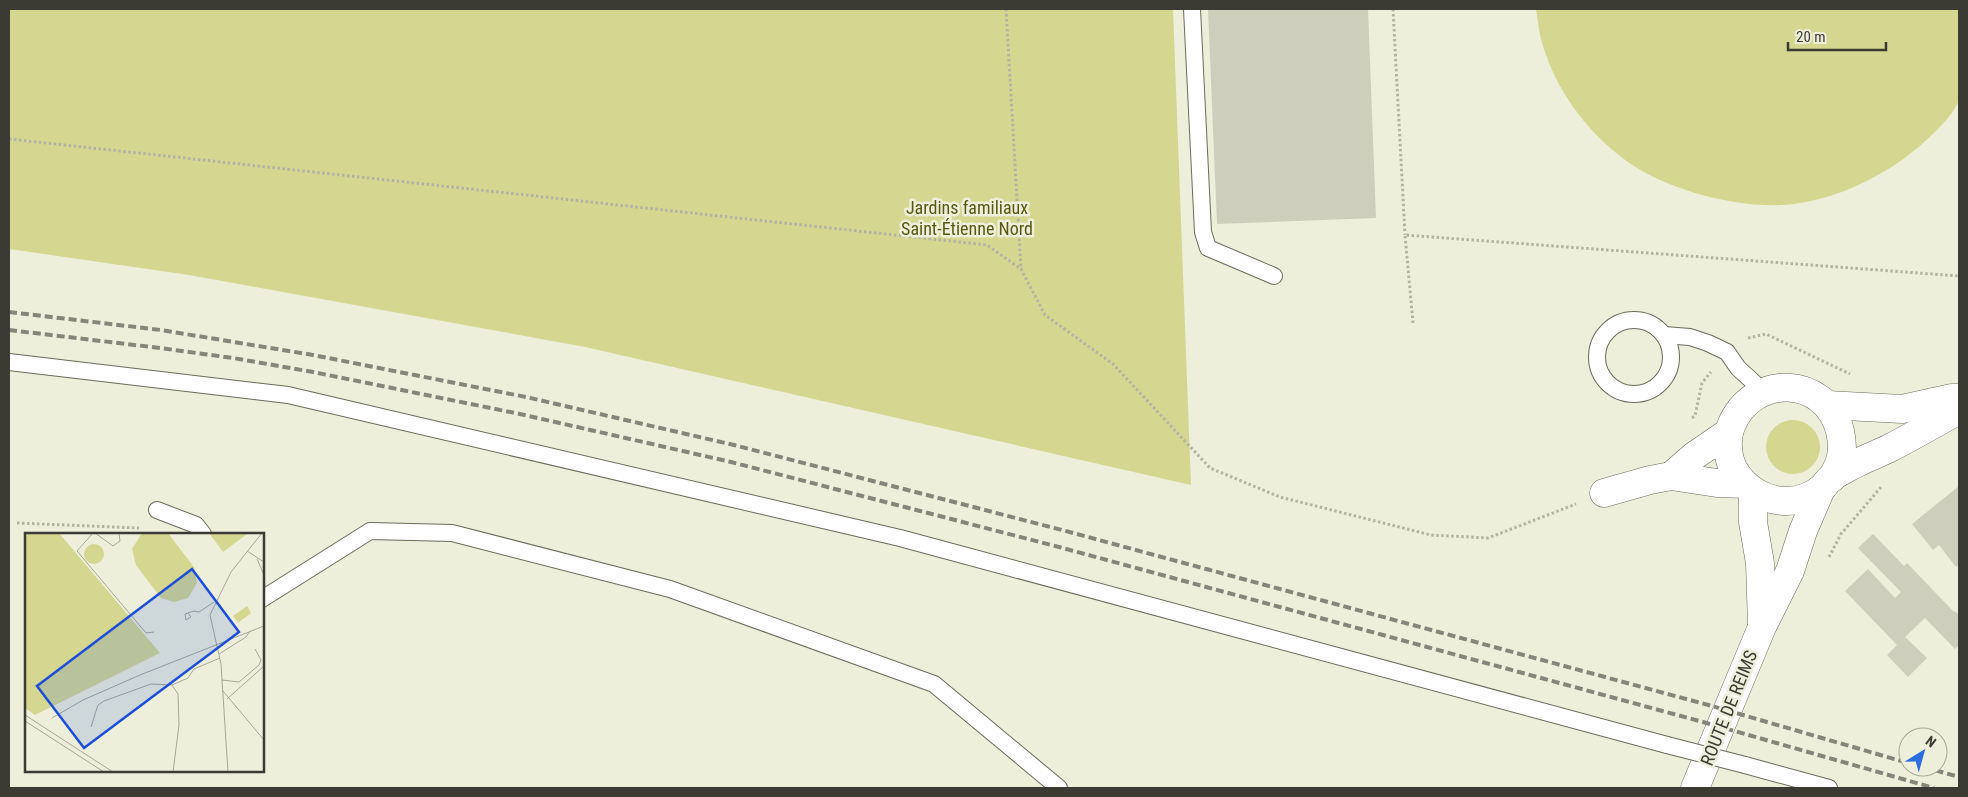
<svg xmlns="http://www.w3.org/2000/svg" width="1968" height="797" font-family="'Roboto Condensed',sans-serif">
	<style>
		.green { fill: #d5d791 }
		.building { fill: #cdcebb }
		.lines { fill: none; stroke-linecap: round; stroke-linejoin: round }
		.service-casing { stroke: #6a6b5a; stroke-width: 18 }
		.minor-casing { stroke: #6a6b5a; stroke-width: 29 }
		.path { stroke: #b3b3a3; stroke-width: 3; stroke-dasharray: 2.5 2.5; stroke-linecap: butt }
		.service { stroke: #fff; stroke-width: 16 }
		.minor { stroke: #fff; stroke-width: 28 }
		.rail { stroke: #858679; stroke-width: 4; stroke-dasharray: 8 4; stroke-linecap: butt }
		.service-bridge-casing { stroke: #6a6b5a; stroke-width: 18; stroke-linecap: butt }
		.service-bridge { stroke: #fff; stroke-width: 16 }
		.labels { text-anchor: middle; stroke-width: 5; stroke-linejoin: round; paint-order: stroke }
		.park-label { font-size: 18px; fill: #585811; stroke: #eeefdb }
		.street-label { font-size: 18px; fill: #3b3b33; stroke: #eeefdb }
		.inset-road { fill: none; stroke: #a6a798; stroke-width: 1 }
		.view { fill: #1d4ed8; fill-opacity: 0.15; stroke: #1d4ed8; stroke-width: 2.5 }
		.inset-edge { fill: none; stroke: #3b3b33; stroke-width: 2.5 }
	</style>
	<rect width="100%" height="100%" fill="#eeefdb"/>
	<g class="green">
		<path d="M 9,9 L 1173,9 L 1191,485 L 585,347 L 189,275 L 9,249 Z"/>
		<path d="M 1536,9 L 1959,9 C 1959,31 1959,54 1959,77 C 1959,84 1961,93 1959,100 C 1952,121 1909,157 1890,168 C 1861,186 1829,199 1795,204 C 1743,211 1661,190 1620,156 C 1585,129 1556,89 1543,46 C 1539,34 1538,21 1536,9 Z"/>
		<circle cx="1793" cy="447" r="27"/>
	</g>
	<g class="building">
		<path d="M 1208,9 L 1368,9 L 1376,218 L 1217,224 Z"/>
		<path d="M 1959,486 L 1959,564 L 1956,567 L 1939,545 L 1933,550 L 1912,524 Z"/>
		<path d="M 1873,534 L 1904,566 L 1907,563 L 1954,612 L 1955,611 L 1959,615 L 1959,645 L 1955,649 L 1925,618 L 1905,637 L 1927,658 L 1908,677 L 1887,655 L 1897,645 L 1845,591 L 1868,569 L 1895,598 L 1901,592 L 1858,548 Z"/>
	</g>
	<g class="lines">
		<g class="service-casing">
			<g id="service">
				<path d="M 1192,9 L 1203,232 L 1208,248 L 1274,276"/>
				<circle cx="1634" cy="357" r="37"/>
				<path d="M 1664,335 L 1690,337 L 1708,343 L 1727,352 L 1738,368 L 1763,391"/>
				<path d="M 9,362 L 288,395 L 900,538 L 1667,745"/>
				<path d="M 157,510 L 196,525 L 203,534"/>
				<path d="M 262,599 L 370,531 L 452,533 L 670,589 L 934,684 L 1059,788"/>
				<path d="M 1745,765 L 1829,788"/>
			</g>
		</g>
		<g class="minor-casing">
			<g id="minor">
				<path d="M 1827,405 L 1902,409 L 1952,398 L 1959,398"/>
				<path d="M 1671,476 L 1694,456 L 1729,432"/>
				<path d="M 1832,478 C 1835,472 1838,467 1840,461 C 1843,451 1842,440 1840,431 C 1826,375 1752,373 1731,426 C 1726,439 1727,457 1734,470 C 1745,489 1765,501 1787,501 C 1799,501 1813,496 1822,488 C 1825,485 1828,480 1832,477 C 1839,472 1848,468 1855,464 C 1866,458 1878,454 1890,448 C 1913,436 1936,423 1959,410"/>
				<path d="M 1753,491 L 1753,522 L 1760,563 L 1762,625"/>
				<path d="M 1604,493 L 1650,480 L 1671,476 L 1717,483 L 1745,484"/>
				<path d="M 1695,788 L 1762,627 L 1790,571 L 1803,531 L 1821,489"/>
			</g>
		</g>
		<g class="path">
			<path d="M 1006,9 L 1021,269"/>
			<path d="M 1393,9 L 1405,235"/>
			<path d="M 9,139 L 987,245 L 1021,269 L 1045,315 L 1113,364 L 1210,468 L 1280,497 L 1431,535 L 1488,538 L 1576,504"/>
			<path d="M 1413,323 L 1405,235 L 1959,276"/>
			<path d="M 1748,338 L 1766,334 L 1850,374"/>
			<path d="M 1692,418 L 1695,416 L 1702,383 L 1711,372"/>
			<path d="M 17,523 L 139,528"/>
			<path d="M 1829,557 L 1841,534 L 1882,486"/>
		</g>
		<use href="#service" class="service"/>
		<use href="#minor" class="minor"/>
		<g class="rail">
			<path d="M 9,312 L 161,330 L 313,355 L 526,397 L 734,445 L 1062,530 L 1712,706 L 1908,763"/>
			<path d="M 9,330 L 160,348 L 233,358 L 313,372 L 520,414 L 731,462 L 1059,547 L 1703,722 L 1934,788"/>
			<path d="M 1924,767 L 1959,777"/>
		</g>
		<g class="service-bridge-casing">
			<path id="service-bridge" d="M 1667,745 L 1745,765"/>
		</g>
		<use href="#service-bridge" class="service-bridge"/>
	</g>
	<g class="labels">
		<g class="park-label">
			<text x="967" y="214">Jardins familiaux<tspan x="967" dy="21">Saint-Étienne Nord</tspan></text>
		</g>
		<g class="street-label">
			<text transform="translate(1729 708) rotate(-68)" y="6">ROUTE DE REIMS</text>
		</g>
	</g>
	<g transform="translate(25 533)">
		<rect width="239" height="239" fill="#eeefdb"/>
		<path d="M 1,0 L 34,0 L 135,120 L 10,182 L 0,175 ZM 117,0 L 143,0 L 169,34 L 172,50 L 163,65 L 149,69 L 136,65 L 111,32 L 107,16 ZM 184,0 L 222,0 L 222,1 L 198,19 ZM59 21a10 10 0 1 1 20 0a10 10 0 1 1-20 0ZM 222,73 L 226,80 L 213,90 L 208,83 Z" fill="#d5d791"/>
		<path class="inset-road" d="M 68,0 L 52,18 L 121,100 L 129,99M 70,0 L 88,13 L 95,8 L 94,0M 222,18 L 239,29M 232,26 L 239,42M 163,80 L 166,84 L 161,87 L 160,81 L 169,78 L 174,79 L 189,69M 194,121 L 221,104 L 225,98M 197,147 L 214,149 L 234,132 L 236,127 L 230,116M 147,152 L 153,161 L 154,192 L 148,239M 198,158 L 239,207M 202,166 L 239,133M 0,182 L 88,239M 27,185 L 58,167 L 115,142 L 239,93M 0,188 L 79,239M 66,194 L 73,172 L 79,168 L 126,151 L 147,152 L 163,145 L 169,136 L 195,125M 203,239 L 196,131 L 185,82 L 206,39 L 237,0"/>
		<path class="view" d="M 167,36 L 214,99 L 59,215 L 12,153 Z"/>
		<rect width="239" height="239" class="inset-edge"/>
	</g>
	<rect width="1968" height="797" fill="none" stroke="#3b3b33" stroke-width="20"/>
	<g transform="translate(1923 752) rotate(37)"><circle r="24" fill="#eeefdb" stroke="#a6a798"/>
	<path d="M0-4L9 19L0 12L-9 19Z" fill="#2a6fdc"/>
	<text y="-8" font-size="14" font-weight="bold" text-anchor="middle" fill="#3b3b33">N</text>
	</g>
	<path d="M1788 42v8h98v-8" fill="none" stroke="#3b3b33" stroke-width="2.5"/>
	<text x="1796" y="42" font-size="15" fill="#3b3b33" stroke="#eeefdb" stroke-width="4" paint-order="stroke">20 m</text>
</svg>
